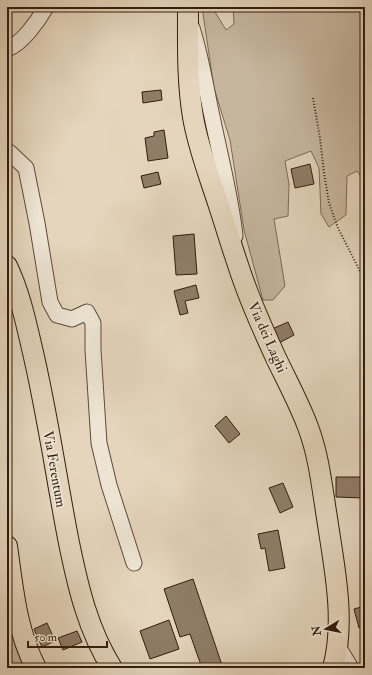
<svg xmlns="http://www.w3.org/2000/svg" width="372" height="675" font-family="'IM FELL Double Pica',serif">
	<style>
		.green { fill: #c6b69e; stroke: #7c6a56 }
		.building { fill: #8f7d68; stroke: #321d0e }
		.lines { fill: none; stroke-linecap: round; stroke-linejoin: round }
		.minor-casing { stroke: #5e4b3a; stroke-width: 17 }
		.major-casing { stroke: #321d0e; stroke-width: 22 }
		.path { stroke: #321d0e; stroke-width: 2; stroke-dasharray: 1 2; stroke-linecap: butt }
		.minor { stroke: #ede4d3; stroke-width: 15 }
		.major { stroke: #e4d5bc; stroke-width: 20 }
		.labels { text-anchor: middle; stroke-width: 3.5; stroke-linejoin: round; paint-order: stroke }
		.street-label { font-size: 14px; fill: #321d0e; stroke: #ede4d3 }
	</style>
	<rect width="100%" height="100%" fill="#e4d5bc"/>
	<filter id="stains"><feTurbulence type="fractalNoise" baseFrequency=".005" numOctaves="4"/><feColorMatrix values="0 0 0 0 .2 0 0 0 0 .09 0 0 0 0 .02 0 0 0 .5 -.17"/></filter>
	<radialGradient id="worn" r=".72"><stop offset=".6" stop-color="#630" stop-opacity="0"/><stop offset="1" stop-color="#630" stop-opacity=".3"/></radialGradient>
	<g class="green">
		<path d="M 202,7 L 212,7 L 226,30 L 234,24 L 233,7 L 365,7 L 365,182 L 357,171 L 347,176 L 346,215 L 329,227 L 321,214 L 319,168 L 311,151 L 285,161 L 289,184 L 288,216 L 274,219 L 285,286 L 273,300 L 263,300 L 244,230 L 230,140 L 214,88 Z"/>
		<path d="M 7,583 L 28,668 L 7,668 Z"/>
	</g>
	<g class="building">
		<path d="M 161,90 L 162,100 L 143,103 L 142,92 Z"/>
		<path d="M 164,130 L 168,158 L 148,161 L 145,138 L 154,136 L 154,132 Z"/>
		<path d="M 310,164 L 314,184 L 295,188 L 291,169 Z"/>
		<path d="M 158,172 L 161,184 L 144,188 L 141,176 Z"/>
		<path d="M 194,234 L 197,274 L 176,275 L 173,236 Z"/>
		<path d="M 196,285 L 199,298 L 185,301 L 188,313 L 180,315 L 174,291 Z"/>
		<path d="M 288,322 L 294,335 L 279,343 L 272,329 Z"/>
		<path d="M 226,416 L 240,434 L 229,443 L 215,426 Z"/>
		<path d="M 336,477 L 364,477 L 364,498 L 336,497 Z"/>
		<path d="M 283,483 L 293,507 L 280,513 L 269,488 Z"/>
		<path d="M 278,530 L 285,568 L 269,571 L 265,548 L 261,549 L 258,534 Z"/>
		<path d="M 193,579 L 223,668 L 202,668 L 190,634 L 180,637 L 164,589 Z"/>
		<path d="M 365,606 L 365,626 L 359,628 L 354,609 Z"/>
		<path d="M 169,620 L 179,649 L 150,659 L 140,631 Z"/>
		<path d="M 47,623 L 55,641 L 42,647 L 34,629 Z"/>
		<path d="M 77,631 L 82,642 L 63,650 L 58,638 Z"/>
	</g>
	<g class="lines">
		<g class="minor-casing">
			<g id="minor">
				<path d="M 192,28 C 202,59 206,90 213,121 C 221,160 231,197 235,236"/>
				<path d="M 7,49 C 22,44 38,21 46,7"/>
				<path d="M 7,151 L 9,152 L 26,168 L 37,223 L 50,302 L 57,315 L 72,319 L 87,312 L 93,323 L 93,350 L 99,443 L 109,485 L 134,563"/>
				<path d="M 337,645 L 351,668"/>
			</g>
		</g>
		<g class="major-casing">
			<g id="major">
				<path d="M 188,7 C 188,44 187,81 193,117 C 198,147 209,175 218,203 C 227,230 235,258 245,285 C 254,310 265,334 276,358 C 287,381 299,403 308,427 C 319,456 322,487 327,518 C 334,566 346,620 333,668"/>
				<path d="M 7,266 C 19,291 25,318 31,344 C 47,410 56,477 69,543 C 78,587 88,630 112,668"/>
				<path d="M 7,546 C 13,588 16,629 36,668"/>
			</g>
		</g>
		<path class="path" d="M 313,98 L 320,138 L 324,173 L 329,203 L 338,228 L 365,281"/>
		<use href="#minor" class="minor"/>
		<use href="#major" class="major"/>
	</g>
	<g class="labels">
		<g class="street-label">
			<text transform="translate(268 337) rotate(66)" y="5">Via dei Laghi</text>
			<text transform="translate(55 469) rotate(80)" y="5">Via Ferentum</text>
		</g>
	</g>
	<rect width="372" height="675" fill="none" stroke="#e4d5bc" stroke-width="24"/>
	<rect x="8" y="8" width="356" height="659" fill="none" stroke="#321d0e" stroke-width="2"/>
	<rect x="12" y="12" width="348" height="651" fill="none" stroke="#321d0e"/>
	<g transform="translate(326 629) rotate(260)" stroke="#ede4d3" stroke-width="3" paint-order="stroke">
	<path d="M0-3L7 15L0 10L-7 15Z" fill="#321d0e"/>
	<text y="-6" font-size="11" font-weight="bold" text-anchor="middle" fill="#321d0e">N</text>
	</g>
	<path d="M28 641v6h79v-6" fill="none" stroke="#321d0e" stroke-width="2"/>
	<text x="34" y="641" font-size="12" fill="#321d0e" stroke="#ede4d3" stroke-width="3" paint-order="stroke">50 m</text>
	<rect width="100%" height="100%" filter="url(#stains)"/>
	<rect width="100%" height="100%" fill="url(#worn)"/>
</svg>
